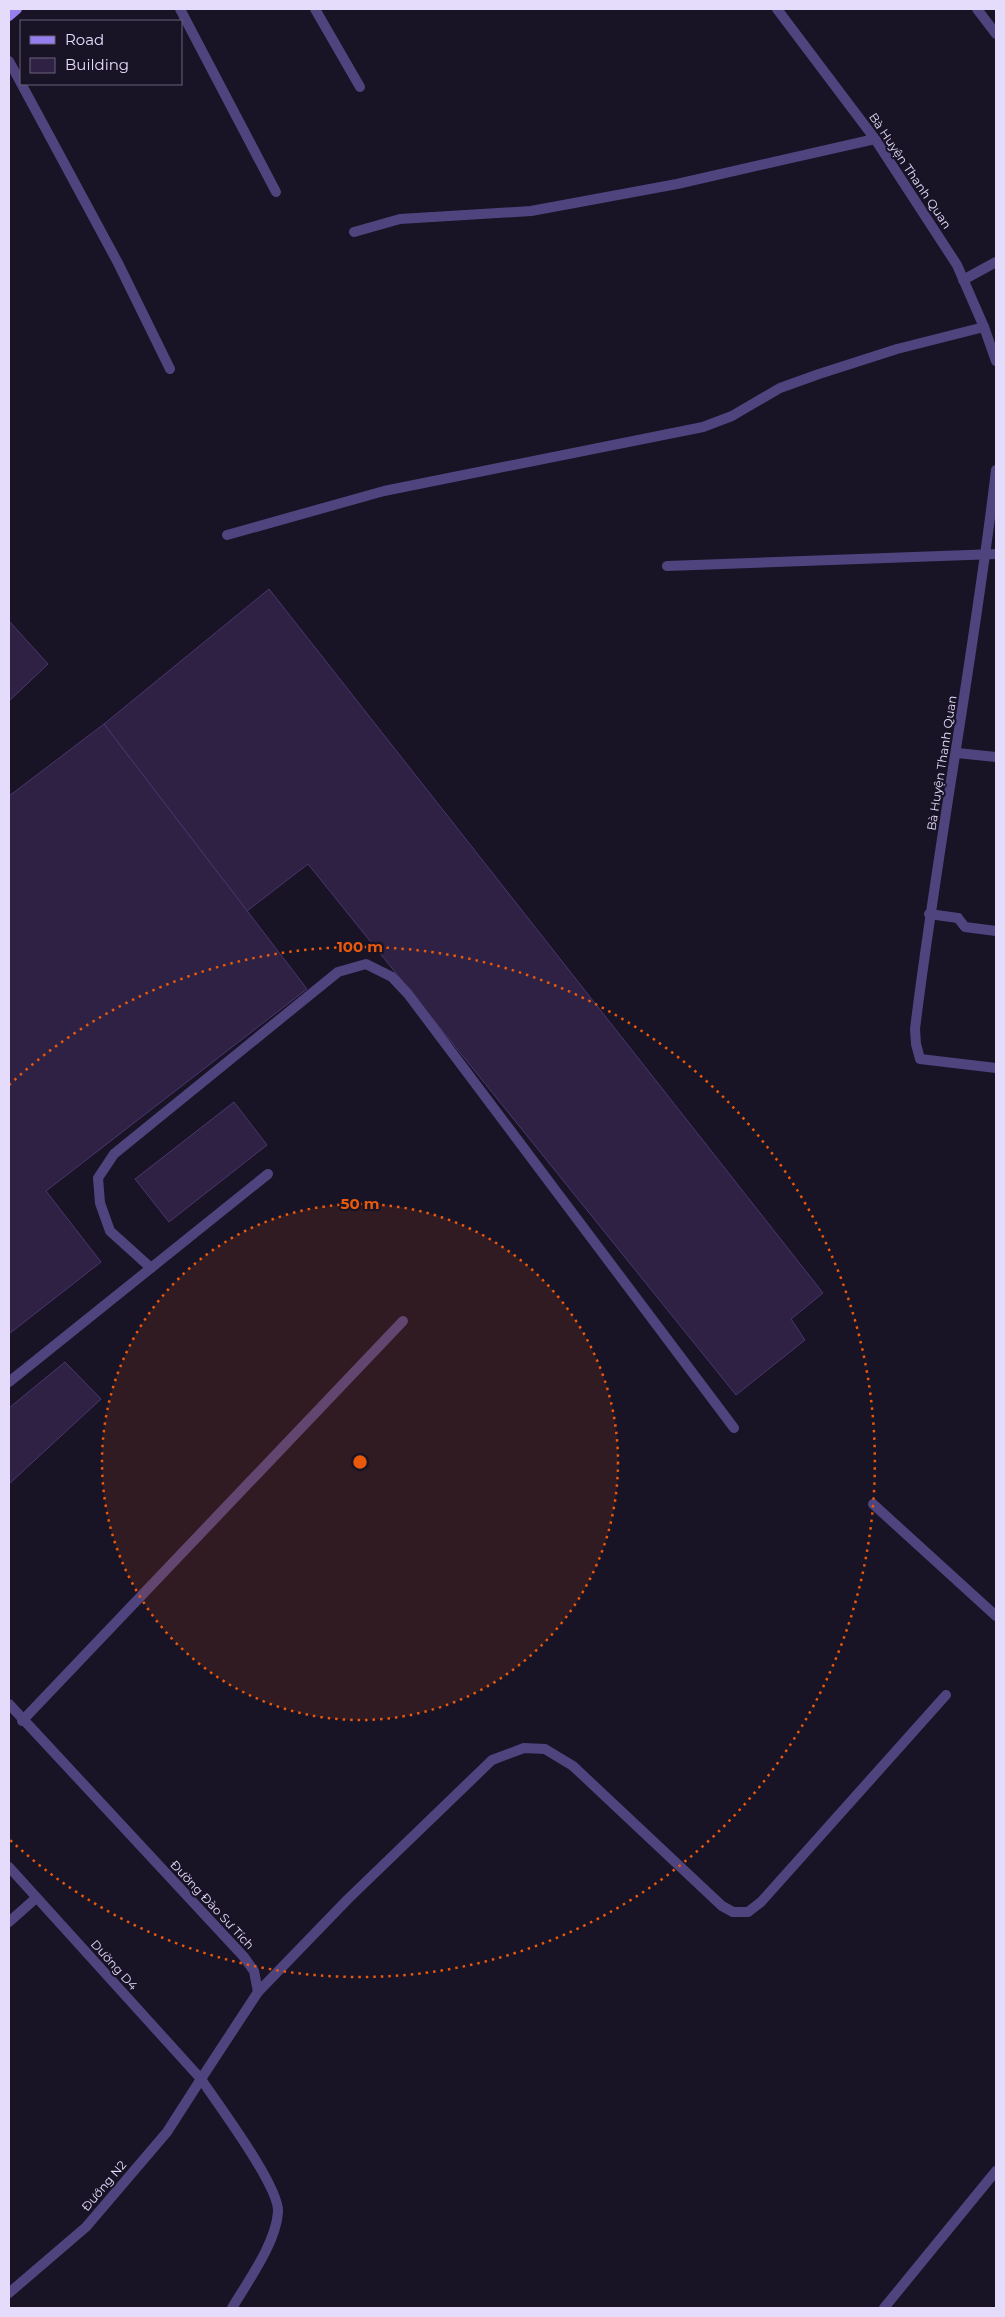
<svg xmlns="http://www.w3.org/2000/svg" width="1005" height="2317" font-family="Montserrat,sans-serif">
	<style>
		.building { fill: #2e2144; stroke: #4b366e }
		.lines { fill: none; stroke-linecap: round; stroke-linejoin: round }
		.service { stroke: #50447f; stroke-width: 10 }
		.minor { stroke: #50447f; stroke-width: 10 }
		.secondary { stroke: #957fef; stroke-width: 10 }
		.ring { fill: none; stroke: #e8590c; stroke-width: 2.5; stroke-dasharray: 2.5 5 }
		.labels { text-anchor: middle; stroke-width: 4.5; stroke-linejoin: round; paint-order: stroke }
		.street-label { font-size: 12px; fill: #e5dcfb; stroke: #191326 }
		.centre { fill: #e8590c; stroke: #191326; stroke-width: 2.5 }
		.ring-label { font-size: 15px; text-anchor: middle; font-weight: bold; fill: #e8590c; stroke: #191326; stroke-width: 4.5; stroke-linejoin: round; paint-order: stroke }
	</style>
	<rect width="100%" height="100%" fill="#191326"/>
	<g class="building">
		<path d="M 269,589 L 823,1293 L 791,1319 L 805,1340 L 736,1395 L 308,864 L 247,911 L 104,724 Z"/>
		<path d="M 9,621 L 48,664 L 9,701 Z"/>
		<path d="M 104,724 L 307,989 L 46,1191 L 101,1262 L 9,1334 L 9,796 Z"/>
		<path d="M 234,1102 L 267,1145 L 169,1222 L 135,1179 Z"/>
		<path d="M 65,1362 L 101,1399 L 9,1484 L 9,1408 Z"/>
	</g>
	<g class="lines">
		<g class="service">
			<path d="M 929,914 L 958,918"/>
			<path d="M 151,1268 L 110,1231 L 100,1203 L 98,1178 L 114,1154 L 338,972 L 366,964 L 392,977 L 408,994 L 734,1428"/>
			<path d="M 9,1382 L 268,1174"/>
			<path d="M 22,1721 L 403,1321"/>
			<path d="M 258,1992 L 348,1899 L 492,1760 L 524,1748 L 545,1749 L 573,1766 L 722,1906 L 733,1912 L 748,1912 L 761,1902 L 946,1695"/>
		</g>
		<g class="minor">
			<path d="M 180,9 L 276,192"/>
			<path d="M 315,9 L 360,87"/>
			<path d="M 777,9 L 875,139 L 957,265 L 984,327 L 996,361"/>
			<path d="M 977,9 L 996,34"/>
			<path d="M 9,61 L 118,263 L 170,369"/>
			<path d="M 354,232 L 400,219 L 531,211 L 677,184 L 875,139"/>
			<path d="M 963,280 L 996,262"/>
			<path d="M 996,470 C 974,657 938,842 915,1029 L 916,1044 L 920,1059 L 996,1068"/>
			<path d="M 227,535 L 384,491 L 703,427 L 732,416 L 780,388 L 819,374 L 897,349 L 984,327"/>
			<path d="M 667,566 L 996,554"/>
			<path d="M 957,753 L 996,757"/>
			<path d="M 958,918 L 965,927 L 996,931"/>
			<path d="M 873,1504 L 996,1616"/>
			<path d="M 9,1704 L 244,1957 L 254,1971 L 258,1992 L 201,2079 C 217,2103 280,2187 278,2212 C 276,2243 248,2281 232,2308"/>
			<path d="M 9,1867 L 201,2079 L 167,2132 L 86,2227 L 9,2293"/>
			<path d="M 9,1922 L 36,1898"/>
			<path d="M 884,2308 L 996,2171"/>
		</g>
		<path class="secondary" d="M 9,16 L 17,9"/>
	</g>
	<circle cx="360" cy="1462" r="258" fill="#e8590c" fill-opacity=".12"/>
	<g class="ring">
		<circle cx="360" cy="1462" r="258"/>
		<path d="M9 1085A515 515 0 1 1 9 1839"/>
	</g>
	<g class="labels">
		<g class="street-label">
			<text transform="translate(910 171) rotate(56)" y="4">Bà Huyện Thanh Quan</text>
			<text transform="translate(942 763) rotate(-81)" y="4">Bà Huyện Thanh Quan</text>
			<text transform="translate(212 1905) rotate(47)" y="4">Đường Đào Sư Tích</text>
			<text transform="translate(114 1965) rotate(48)" y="4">Dường D4</text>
			<text transform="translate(104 2186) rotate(-50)" y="4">Đướng N2</text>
		</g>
	</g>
	<circle cx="360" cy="1462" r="8" class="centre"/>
	<g class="ring-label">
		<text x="360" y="952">100 m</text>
		<text x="360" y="1209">50 m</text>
	</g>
	<rect width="1005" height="2317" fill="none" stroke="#e5dcfb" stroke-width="20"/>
	<rect x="20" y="20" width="162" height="65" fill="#191326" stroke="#6b637b"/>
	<rect x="30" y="36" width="25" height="8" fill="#957fef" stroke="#6b637b"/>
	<text x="65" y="45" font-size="15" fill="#e5dcfb">Road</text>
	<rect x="30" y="58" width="25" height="15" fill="#2e2144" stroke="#6b637b"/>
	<text x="65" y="70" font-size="15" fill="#e5dcfb">Building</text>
</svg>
